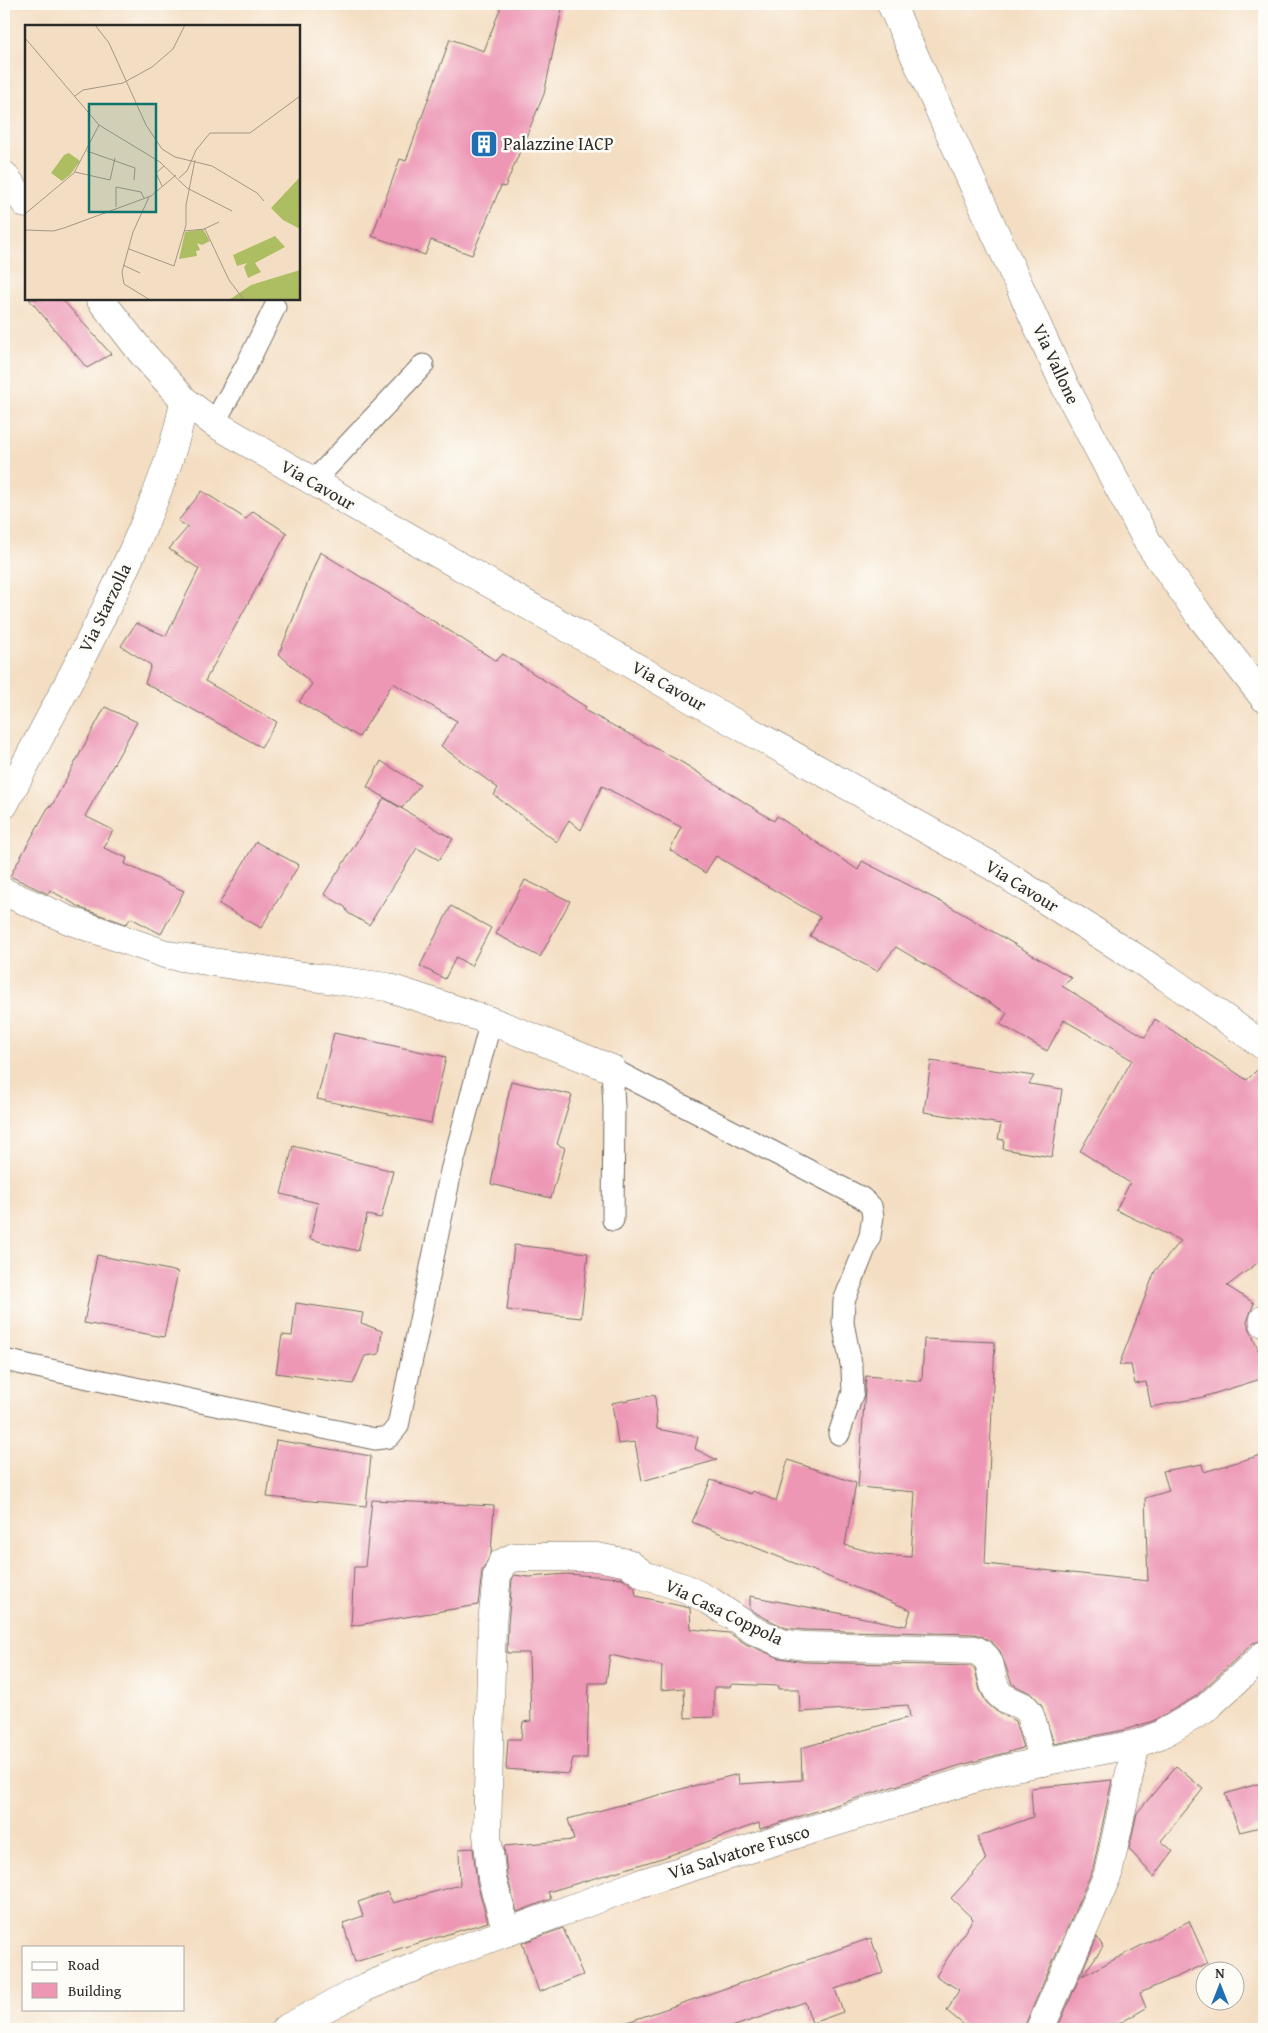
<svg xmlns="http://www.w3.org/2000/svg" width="1268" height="2033" font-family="'Gentium Book Plus',serif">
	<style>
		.building { fill: #ed97b5 }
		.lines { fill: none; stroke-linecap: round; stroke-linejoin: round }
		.service-casing { stroke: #716a60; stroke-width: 23 }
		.minor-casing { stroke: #716a60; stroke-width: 29 }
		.tertiary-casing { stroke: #716a60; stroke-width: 29 }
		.service { stroke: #fff; stroke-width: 21 }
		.minor { stroke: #fff; stroke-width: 28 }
		.tertiary { stroke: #fff; stroke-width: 28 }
		.labels { text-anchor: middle; stroke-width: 5; stroke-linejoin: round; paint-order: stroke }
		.poi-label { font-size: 18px; fill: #2b2b2b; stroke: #fdfcf7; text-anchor: start }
		.street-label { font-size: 18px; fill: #2b2b2b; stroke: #fdfcf7 }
		.inset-road { fill: none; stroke: #a49686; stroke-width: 1 }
		.view { fill: #0f766e; fill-opacity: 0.15; stroke: #0f766e; stroke-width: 2.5 }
		.inset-edge { fill: none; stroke: #2b2b2b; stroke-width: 2.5 }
	</style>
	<rect width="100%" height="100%" fill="#fdfcf7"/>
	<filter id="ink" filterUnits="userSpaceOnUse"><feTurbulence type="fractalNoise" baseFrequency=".02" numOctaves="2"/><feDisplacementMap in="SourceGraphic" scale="10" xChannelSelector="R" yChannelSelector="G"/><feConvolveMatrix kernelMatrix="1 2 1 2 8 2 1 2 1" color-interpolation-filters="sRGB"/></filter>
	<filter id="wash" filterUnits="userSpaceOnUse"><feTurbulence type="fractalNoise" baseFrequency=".0096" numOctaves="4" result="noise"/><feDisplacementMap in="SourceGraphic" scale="20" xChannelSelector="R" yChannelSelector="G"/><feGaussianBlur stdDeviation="1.12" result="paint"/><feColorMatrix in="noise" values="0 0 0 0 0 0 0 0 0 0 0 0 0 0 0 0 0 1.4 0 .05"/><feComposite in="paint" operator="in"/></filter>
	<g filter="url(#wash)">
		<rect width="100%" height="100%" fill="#f4dec3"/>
		<g id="blocks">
			<g class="building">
				<path d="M 502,4 L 563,4 L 544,94 L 505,187 L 501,186 L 472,255 L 431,240 L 425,255 L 372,236 L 400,159 L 406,161 L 450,39 L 484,51 Z"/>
				<path d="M 29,299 L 62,299 L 111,354 L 87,368 Z"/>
				<path d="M 202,491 L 246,519 L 253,511 L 287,533 L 205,681 L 277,722 L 261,747 L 145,683 L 151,665 L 121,646 L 136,623 L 166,636 L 199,569 L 169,549 L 188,527 L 178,521 Z"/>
				<path d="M 320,552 L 453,633 L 496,661 L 503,654 L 586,707 L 584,710 L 683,763 L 774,821 L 777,816 L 858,870 L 862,861 L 951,907 L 1072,978 L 1062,986 L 1145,1037 L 1155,1019 L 1247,1080 L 1264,1063 L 1264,1258 L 1227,1286 L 1254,1303 L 1247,1322 L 1264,1365 L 1264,1378 L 1203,1397 L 1151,1407 L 1146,1382 L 1135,1384 L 1131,1365 L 1119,1365 L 1155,1271 L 1181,1241 L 1116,1210 L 1130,1183 L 1080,1151 L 1132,1060 L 1064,1020 L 1047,1051 L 1000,1024 L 1007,1013 L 896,947 L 877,971 L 810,936 L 820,917 L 716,856 L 705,873 L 670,850 L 681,827 L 602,786 L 581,830 L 569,820 L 557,842 L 494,795 L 498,788 L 441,746 L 457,721 L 393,683 L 359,737 L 299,702 L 312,684 L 279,654 Z"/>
				<path d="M 105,707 L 137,722 L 85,816 L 113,830 L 104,848 L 127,858 L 125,864 L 184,891 L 161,934 L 131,918 L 126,924 L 83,909 L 50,890 L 48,894 L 10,876 L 49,806 L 51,807 Z"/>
				<path d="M 381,761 L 420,785 L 402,808 L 367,787 Z"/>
				<path d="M 384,798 L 453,839 L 439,860 L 417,848 L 369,925 L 348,913 L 345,907 L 324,894 Z"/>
				<path d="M 256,842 L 299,865 L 261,928 L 219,904 Z"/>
				<path d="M 525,880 L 570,901 L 540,957 L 496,934 Z"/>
				<path d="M 451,906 L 491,928 L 471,966 L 456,957 L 445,979 L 420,966 Z"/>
				<path d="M 334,1033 L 446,1057 L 431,1123 L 317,1099 Z"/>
				<path d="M 931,1061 L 1034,1076 L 1029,1084 L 1062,1089 L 1052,1157 L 1003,1149 L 1004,1140 L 998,1139 L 1001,1124 L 924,1112 Z"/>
				<path d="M 511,1081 L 572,1095 L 557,1144 L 565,1148 L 551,1198 L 491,1184 Z"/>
				<path d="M 293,1146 L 393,1171 L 381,1218 L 367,1215 L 358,1251 L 310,1239 L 318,1203 L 281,1194 Z"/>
				<path d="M 514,1245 L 588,1253 L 581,1318 L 507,1310 Z"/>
				<path d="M 97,1255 L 178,1272 L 164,1337 L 84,1323 Z"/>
				<path d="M 296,1303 L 363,1313 L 361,1323 L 382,1331 L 379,1354 L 365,1356 L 353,1384 L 276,1373 L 282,1335 L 292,1336 Z"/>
				<path d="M 924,1339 L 995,1342 L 985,1564 L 1148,1581 L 1145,1498 L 1169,1491 L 1163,1471 L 1202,1464 L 1204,1472 L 1264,1454 L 1264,1640 L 1253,1643 L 1195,1697 L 1153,1721 L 1124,1730 L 1054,1744 L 1041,1704 L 1032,1694 L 1012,1684 L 1000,1651 L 993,1643 L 983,1637 L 975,1634 L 805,1630 L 786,1628 L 761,1616 L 750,1609 L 750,1596 L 906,1626 L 911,1610 L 692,1522 L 711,1480 L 751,1494 L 753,1491 L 776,1501 L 788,1460 L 856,1483 L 845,1545 L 882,1555 L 911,1557 L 915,1492 L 858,1487 L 866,1376 L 922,1381 Z"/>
				<path d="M 655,1395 L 657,1429 L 698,1437 L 695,1449 L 717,1460 L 642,1481 L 635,1442 L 618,1444 L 612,1403 Z"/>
				<path d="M 276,1440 L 371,1456 L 366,1506 L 267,1497 Z"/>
				<path d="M 372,1500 L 494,1506 L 491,1554 L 482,1571 L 478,1605 L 351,1626 L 354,1567 L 365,1567 Z"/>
				<path d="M 566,1574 L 622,1578 L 635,1588 L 636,1596 L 690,1608 L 691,1629 L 729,1633 L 746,1644 L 780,1658 L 804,1662 L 971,1666 L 975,1669 L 980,1690 L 986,1702 L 996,1711 L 1015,1721 L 1023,1748 L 958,1766 L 760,1829 L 759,1823 L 662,1858 L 548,1892 L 551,1899 L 517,1912 L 507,1876 L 504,1846 L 574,1840 L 568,1819 L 738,1774 L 739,1784 L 802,1780 L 801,1748 L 910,1717 L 908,1705 L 800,1712 L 799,1689 L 778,1689 L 779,1686 L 732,1684 L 730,1687 L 714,1687 L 714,1717 L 685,1718 L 684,1688 L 661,1690 L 662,1666 L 610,1655 L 606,1683 L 589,1683 L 587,1758 L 573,1758 L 569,1774 L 506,1769 L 508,1739 L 521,1739 L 523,1722 L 531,1721 L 529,1653 L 507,1653 L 508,1624 L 512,1580 L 514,1575 L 529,1577 Z"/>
				<path d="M 1176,1766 L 1203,1789 L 1161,1841 L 1173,1851 L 1154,1877 L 1129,1849 L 1137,1813 Z"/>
				<path d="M 1112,1780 L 1093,1869 L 1026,2023 L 1025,2029 L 969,2029 L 947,2011 L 959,1990 L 936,1976 L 973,1919 L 951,1898 L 986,1860 L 977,1837 L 1033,1817 L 1031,1788 Z"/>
				<path d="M 1264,1782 L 1264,1826 L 1240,1832 L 1225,1794 Z"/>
				<path d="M 473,1848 L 477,1883 L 488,1922 L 355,1962 L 343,1923 L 363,1916 L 358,1902 L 387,1892 L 393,1903 L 460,1885 L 459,1849 Z"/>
				<path d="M 1189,1921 L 1208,1963 L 1140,1993 L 1146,2008 L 1110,2029 L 1057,2029 L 1097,1937 L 1103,1947 L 1082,1976 Z"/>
				<path d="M 563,1928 L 583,1975 L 539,1992 L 522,1943 Z"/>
				<path d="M 871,1938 L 883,1973 L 835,1989 L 843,2012 L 812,2023 L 805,2002 L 726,2029 L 620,2029 L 619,2025 Z"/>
			</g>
		</g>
	</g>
	<g filter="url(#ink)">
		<use href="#blocks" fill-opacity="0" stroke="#716a60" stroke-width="1"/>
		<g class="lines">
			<g class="service-casing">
				<g id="service">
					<path d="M 214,423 L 246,366 L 275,307"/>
					<path d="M 313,482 L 423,365"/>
					<path d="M 612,1069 L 862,1198 L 871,1206 L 873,1216 L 870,1236 L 844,1301 L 843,1323 L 852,1369 L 853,1392 L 839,1434"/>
					<path d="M 612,1069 L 614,1107 L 613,1220"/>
					<path d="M 4,1360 L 375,1439 L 389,1437 L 398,1426 L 451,1171 L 491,1021"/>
				</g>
			</g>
			<g class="minor-casing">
				<g id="minor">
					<path d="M 891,4 L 1064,384 L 1147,541 L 1200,616 L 1264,698"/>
					<path d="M 4,175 L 26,204"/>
					<path d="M 100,299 L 142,353 L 184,400 L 214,423 L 374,517 L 690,698 L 992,866 L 1166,977 L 1264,1046"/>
					<path d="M 4,805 C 52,713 103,622 143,527 C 160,486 177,444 184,400"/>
					<path d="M 4,892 L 71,921 L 168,955 L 297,975 L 387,987 L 491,1021 L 612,1069"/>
					<path d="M 1264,1319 L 1264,1323"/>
					<path d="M 507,1932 L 492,1879 L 487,1835 L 492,1623 L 497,1576 L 502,1563 L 514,1557 L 597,1557 L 628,1563 L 646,1576 L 685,1588 L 710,1601 L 753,1630 L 782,1643 L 804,1646 L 975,1650 C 998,1661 986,1674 998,1692 C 1005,1703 1022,1701 1029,1713 C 1035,1726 1038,1748 1043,1762"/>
					<path d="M 1040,2029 L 1108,1874 L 1136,1744"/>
				</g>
			</g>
			<g class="tertiary-casing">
				<path id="tertiary" d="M 285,2029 L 366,1987 L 434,1959 L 638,1884 L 1005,1769 L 1136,1744 L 1160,1735 L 1204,1710 L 1264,1655"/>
			</g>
			<use href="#service" class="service"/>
			<use href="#minor" class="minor"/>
			<use href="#tertiary" class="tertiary"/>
		</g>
	</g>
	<defs>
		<g id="building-square" transform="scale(1.4375)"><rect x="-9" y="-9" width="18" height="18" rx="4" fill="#1f6fb2" stroke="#fdfcf7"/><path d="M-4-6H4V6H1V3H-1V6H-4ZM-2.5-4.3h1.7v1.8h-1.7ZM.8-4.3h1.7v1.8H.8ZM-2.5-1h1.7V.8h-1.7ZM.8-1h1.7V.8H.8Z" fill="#fff"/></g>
	</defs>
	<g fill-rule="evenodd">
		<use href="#building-square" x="484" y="144"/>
	</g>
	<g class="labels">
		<g class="poi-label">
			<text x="503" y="150">Palazzine IACP</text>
		</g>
		<g class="street-label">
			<text transform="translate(1056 364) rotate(65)" y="6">Via Vallone</text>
			<text transform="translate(318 485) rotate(30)" y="6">Via Cavour</text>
			<text transform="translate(105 608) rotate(-64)" y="6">Via Starzolla</text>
			<text transform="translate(669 686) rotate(30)" y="6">Via Cavour</text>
			<text transform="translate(1022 886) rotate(32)" y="6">Via Cavour</text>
			<text transform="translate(724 1612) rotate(26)" y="6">Via Casa Coppola</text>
			<text transform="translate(739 1852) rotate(-17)" y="6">Via Salvatore Fusco</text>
		</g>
	</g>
	<g transform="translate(25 25)">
		<rect width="275" height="275" fill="#f4dec3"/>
		<path d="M 44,128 L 55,136 L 45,150 L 37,156 L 26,148 L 39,130 ZM 275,152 L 275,204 L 258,195 L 246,183 ZM 178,204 L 185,216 L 177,220 L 172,218 L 175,225 L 171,226 L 172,231 L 154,234 L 160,207 ZM 250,211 L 260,222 L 230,238 L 236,247 L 223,253 L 219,242 L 222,238 L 212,241 L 208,230 ZM 275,245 L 275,275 L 204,275 L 226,260 Z" fill="#adbe62"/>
		<path class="inset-road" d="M 70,0 L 84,18 L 121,100 L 137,124 L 150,132 L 187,141 L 232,168 L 239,176M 0,13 L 74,100 L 135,137 L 162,163 L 207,186M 50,71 L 58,65 L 98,58 L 127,42 L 148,24 L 160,0M 62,126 L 110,143 L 109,155M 50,147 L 85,155 L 90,133M 154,153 L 162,146 L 171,125 L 185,108 L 225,108 L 275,71M 137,161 L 131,148 L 139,141M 124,172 L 108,207 L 97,247 L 99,259 L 125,275M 91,182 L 91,162 L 116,167 L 119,173M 0,189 L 49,148 L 74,100M 179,204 L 194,197M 0,205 L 28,206 L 39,203 L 126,171 L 151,150M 159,206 L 180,204 L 204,255 L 219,275M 104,224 L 149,241 L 161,200 L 161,180 L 170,135M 98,240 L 115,248"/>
		<path class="view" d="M 64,79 L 131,79 L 131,187 L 64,187 Z"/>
		<rect width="275" height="275" class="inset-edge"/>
	</g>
	<rect width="1268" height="2033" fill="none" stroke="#fdfcf7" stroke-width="20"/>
	<rect x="22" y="1946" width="162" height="65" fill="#fdfcf7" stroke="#a9a8a5"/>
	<rect x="32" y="1962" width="25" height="8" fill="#ffffff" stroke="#a9a8a5"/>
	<text x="68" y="1970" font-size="15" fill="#2b2b2b">Road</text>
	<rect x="32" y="1983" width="25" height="15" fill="#ed97b5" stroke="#a9a8a5"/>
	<text x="68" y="1996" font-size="15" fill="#2b2b2b">Building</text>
	<g transform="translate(1220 1986)"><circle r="24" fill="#fdfcf7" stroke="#a9a8a5"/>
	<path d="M0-4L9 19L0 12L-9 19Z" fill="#1f6fb2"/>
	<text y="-8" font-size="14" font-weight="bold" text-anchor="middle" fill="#2b2b2b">N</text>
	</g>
</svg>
